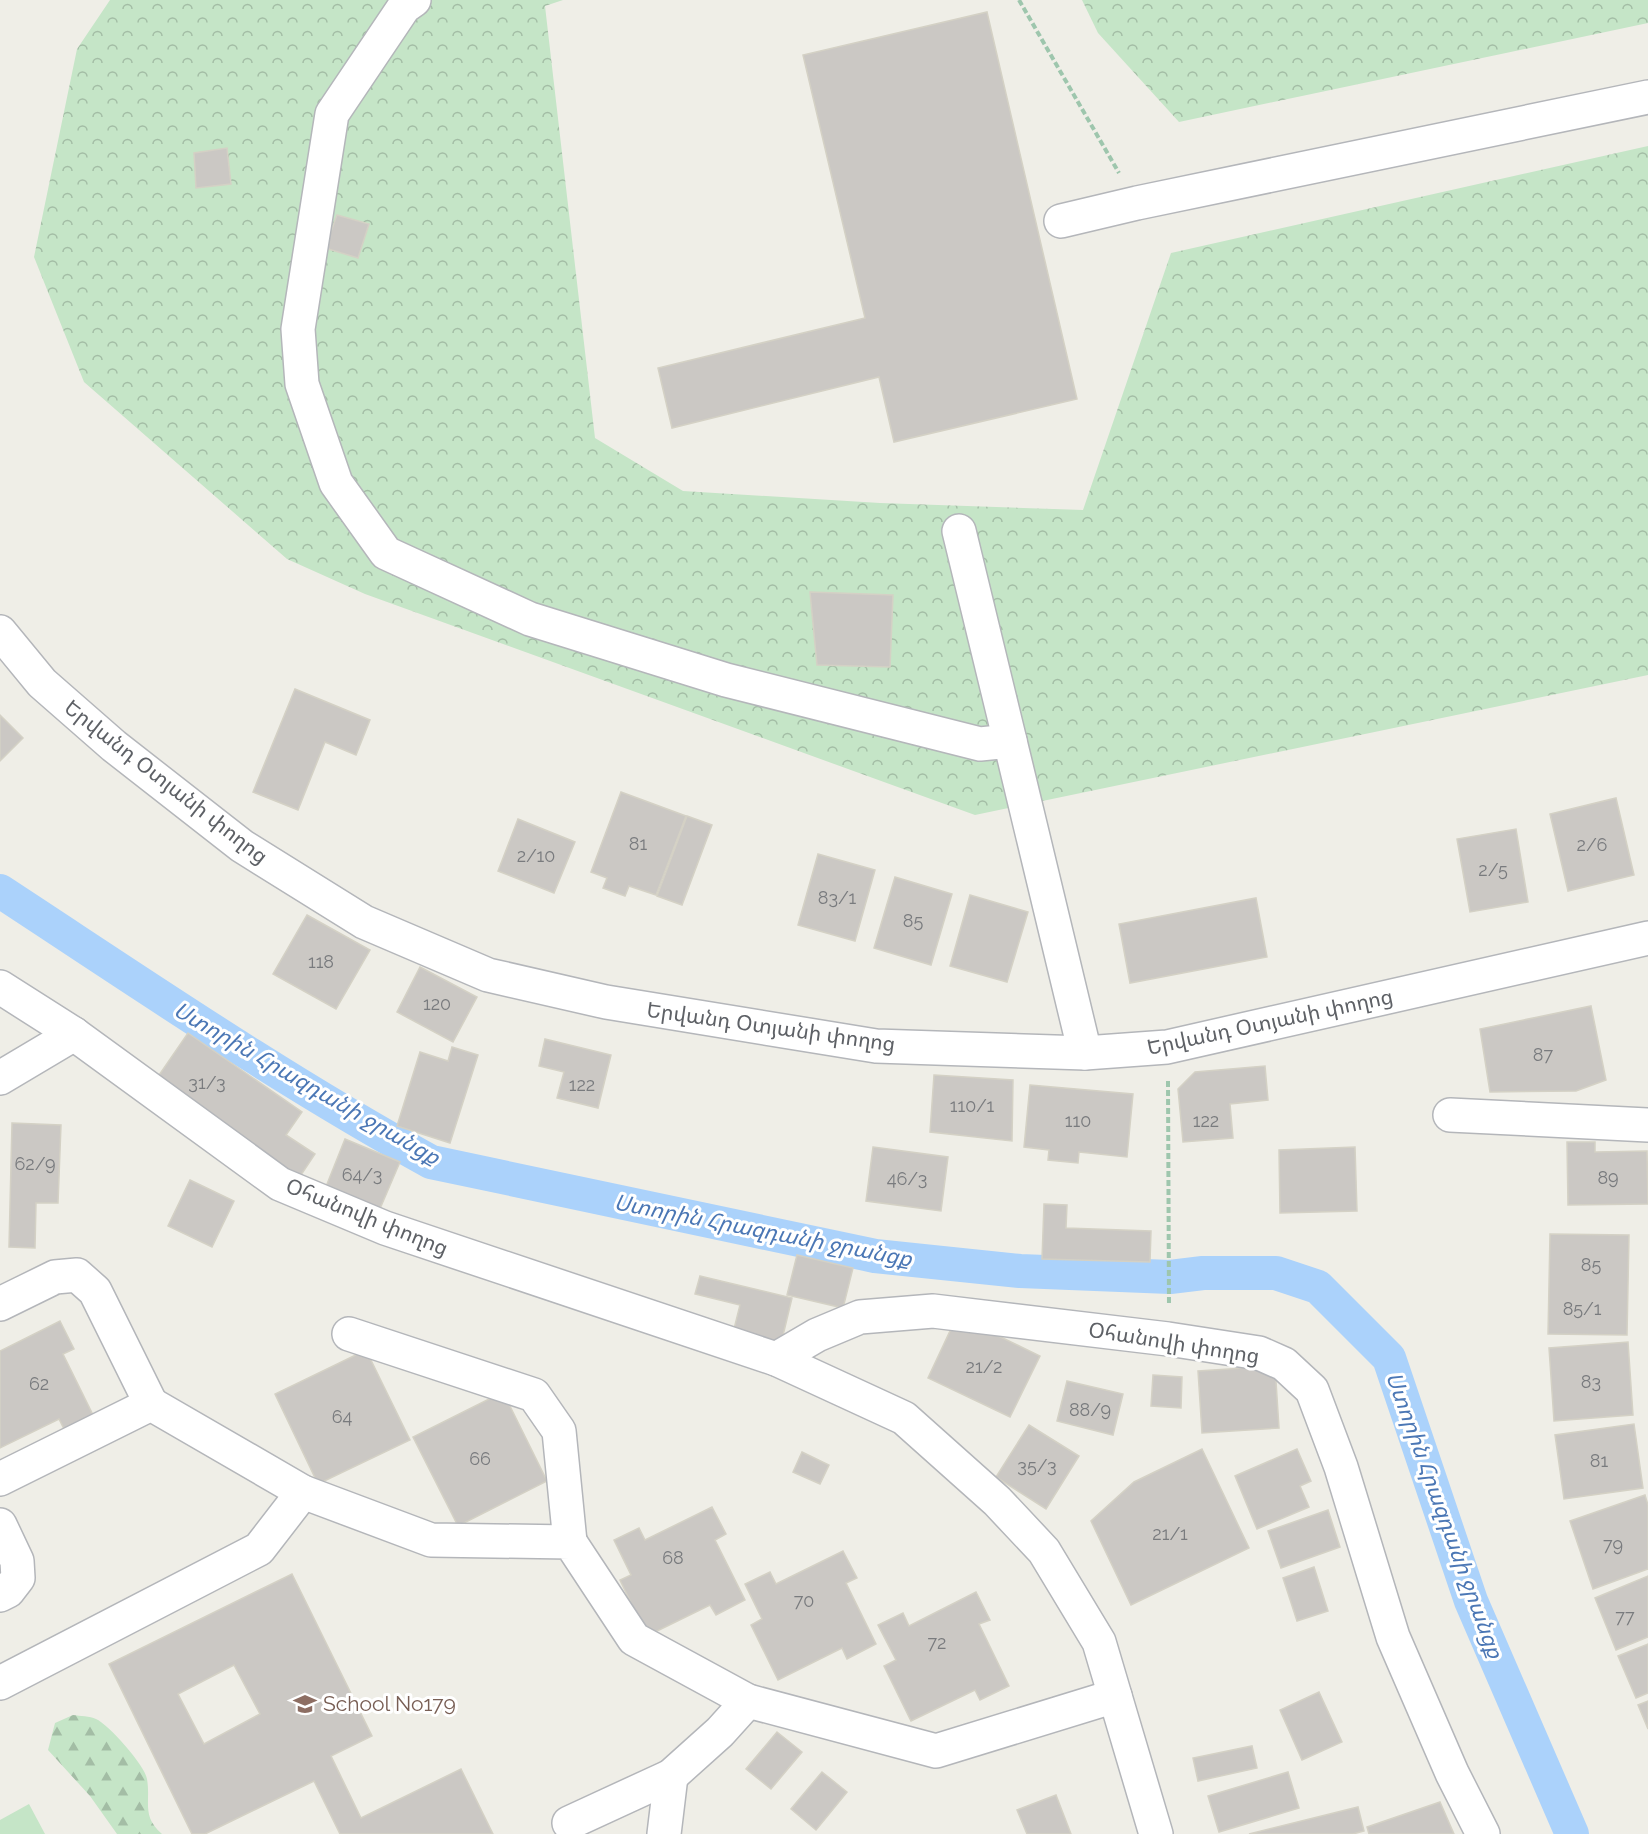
<svg xmlns="http://www.w3.org/2000/svg" width="1648" height="1834" font-family="Raleway,'Noto Sans Armenian',sans-serif">
	<style>
		.forest { fill: url(#forest-firs) }
		.park { fill: url(#park-crowns) }
		.garden { fill: #c5e5c7 }
		.lines { fill: none; stroke-linecap: round; stroke-linejoin: round }
		.canal { stroke: #abd2fb; stroke-width: 34 }
		.building { fill: #cbc8c4; stroke: #d4d1c5; stroke-width: 1.5; fill-rule: evenodd }
		.minor-casing { stroke: #b4b6ba; stroke-width: 36 }
		.path { stroke: #9ec6ad; stroke-width: 4; stroke-dasharray: 6 3; stroke-linecap: butt }
		.minor { stroke: #fff; stroke-width: 33 }
		.labels { text-anchor: middle; stroke-width: 6; stroke-linejoin: round; paint-order: stroke }
		.number-label { font-size: 18px; fill: #797b7e }
		.street-label { font-size: 21px; fill: #5e6166; stroke: #fff }
		.education-label { font-size: 21px; fill: #785e54; stroke: #fff; text-anchor: start }
		.water-label { font-size: 22px; font-style: italic; fill: #4b77b5; stroke: #fff }
	</style>
	<defs>
		<pattern id="forest-firs" width="22" height="20" patternUnits="userSpaceOnUse" patternTransform="scale(1.5)"><rect width="22" height="20" fill="#c5e5c7"/><path d="M5 1l3.5 6h-7zM16 11l3.5 6h-7z" fill="#a3bda5"/></pattern>
		<pattern id="park-crowns" width="20" height="18" patternUnits="userSpaceOnUse" patternTransform="scale(1.5)"><rect width="20" height="18" fill="#c5e5c7"/><path d="M2 6a3 3 0 1 1 6 0M12 15a3 3 0 1 1 6 0" fill="none" stroke="#a3bda5"/></pattern>
	</defs>
	<rect width="100%" height="100%" fill="#efeee7"/>
	<path class="forest" d="M 73,1715 C 80,1716 90,1716 96,1719 C 108,1724 145,1765 147,1779 C 151,1802 141,1816 162,1834 L 117,1834 L 90,1796 L 48,1750 L 55,1723 Z"/>
	<g class="park">
		<path d="M 110,0 L 563,0 L 545,6 L 595,438 L 683,491 L 880,503 L 1083,510 L 1171,253 L 1648,146 L 1648,675 L 975,815 L 365,594 L 287,559 L 84,382 L 34,257 L 77,49 Z"/>
		<path d="M 1082,0 L 1648,0 L 1648,23 L 1179,122 L 1098,33 Z"/>
	</g>
	<path class="garden" d="M 29,1804 L 45,1834 L 0,1834 L 0,1820 Z"/>
	<g class="lines">
		<path class="canal" d="M 0,891 C 142,984 282,1080 431,1162 L 875,1256 L 1020,1271 L 1170,1277 L 1203,1273 L 1276,1273 L 1318,1287 L 1389,1358 L 1471,1601 L 1572,1834"/>
	</g>
	<g class="building">
		<path d="M 987,12 L 1077,399 L 894,442 L 879,377 L 672,428 L 658,368 L 865,318 L 803,55 Z"/>
		<path d="M 227,148 L 231,184 L 196,188 L 194,153 Z"/>
		<path d="M 337,215 L 369,224 L 358,258 L 325,248 Z"/>
		<path d="M 810,592 L 893,595 L 890,667 L 817,665 Z"/>
		<path d="M 295,689 L 370,720 L 356,755 L 325,742 L 298,810 L 253,792 Z"/>
		<path d="M 0,715 L 23,738 L 0,761 Z"/>
		<path d="M 621,792 L 686,816 L 656,895 L 629,886 L 625,896 L 603,888 L 607,878 L 591,872 Z"/>
		<path d="M 1616,798 L 1634,875 L 1568,891 L 1550,814 Z"/>
		<path d="M 687,816 L 712,825 L 682,905 L 657,896 Z"/>
		<path d="M 518,819 L 575,842 L 554,893 L 498,871 Z"/>
		<path d="M 1516,829 L 1528,902 L 1470,912 L 1457,839 Z"/>
		<path d="M 818,854 L 875,870 L 855,941 L 798,925 Z"/>
		<path d="M 895,877 L 952,894 L 931,965 L 874,948 Z"/>
		<path d="M 970,895 L 1028,912 L 1007,982 L 950,966 Z"/>
		<path d="M 1256,898 L 1267,957 L 1130,983 L 1119,924 Z"/>
		<path d="M 307,915 L 370,950 L 336,1009 L 273,974 Z"/>
		<path d="M 420,967 L 477,997 L 453,1042 L 397,1012 Z"/>
		<path d="M 1591,1006 L 1606,1080 L 1576,1091 L 1490,1092 L 1480,1029 Z"/>
		<path d="M 188,1033 L 302,1112 L 286,1135 L 315,1154 L 299,1178 L 157,1078 Z"/>
		<path d="M 545,1039 L 611,1055 L 598,1108 L 557,1098 L 564,1072 L 539,1066 Z"/>
		<path d="M 452,1047 L 478,1055 L 450,1143 L 397,1126 L 420,1052 L 448,1061 Z"/>
		<path d="M 1265,1066 L 1268,1100 L 1230,1104 L 1233,1138 L 1183,1142 L 1178,1089 L 1195,1072 Z"/>
		<path d="M 934,1075 L 1013,1080 L 1012,1141 L 930,1132 Z"/>
		<path d="M 1030,1085 L 1133,1094 L 1127,1157 L 1079,1152 L 1078,1163 L 1048,1160 L 1049,1150 L 1024,1147 Z"/>
		<path d="M 12,1123 L 61,1125 L 58,1203 L 36,1203 L 35,1248 L 9,1247 Z"/>
		<path d="M 345,1139 L 400,1162 L 379,1211 L 325,1189 Z"/>
		<path d="M 1567,1142 L 1595,1142 L 1595,1152 L 1647,1151 L 1648,1204 L 1568,1205 Z"/>
		<path d="M 873,1147 L 948,1157 L 941,1211 L 866,1201 Z"/>
		<path d="M 1355,1147 L 1357,1211 L 1280,1213 L 1279,1150 Z"/>
		<path d="M 190,1180 L 234,1201 L 212,1247 L 168,1226 Z"/>
		<path d="M 1044,1204 L 1067,1205 L 1066,1228 L 1151,1231 L 1150,1262 L 1042,1259 Z"/>
		<path d="M 1550,1234 L 1629,1235 L 1627,1335 L 1548,1334 Z"/>
		<path d="M 797,1255 L 853,1268 L 843,1308 L 787,1295 Z"/>
		<path d="M 700,1276 L 792,1298 L 780,1348 L 732,1337 L 740,1305 L 695,1294 Z"/>
		<path d="M 957,1316 L 1040,1356 L 1010,1417 L 928,1378 Z"/>
		<path d="M 60,1321 L 74,1349 L 63,1354 L 93,1415 L 64,1429 L 59,1419 L 0,1448 L 0,1351 Z"/>
		<path d="M 1628,1342 L 1633,1415 L 1554,1421 L 1549,1348 Z"/>
		<path d="M 366,1350 L 410,1440 L 318,1484 L 275,1394 Z"/>
		<path d="M 1275,1366 L 1279,1428 L 1202,1433 L 1198,1371 Z"/>
		<path d="M 1153,1375 L 1182,1377 L 1181,1408 L 1151,1406 Z"/>
		<path d="M 1067,1381 L 1123,1394 L 1113,1435 L 1057,1421 Z"/>
		<path d="M 503,1392 L 547,1481 L 458,1526 L 413,1437 Z"/>
		<path d="M 1634,1424 L 1643,1488 L 1564,1499 L 1555,1435 Z"/>
		<path d="M 1029,1425 L 1079,1456 L 1046,1509 L 996,1477 Z"/>
		<path d="M 1202,1449 L 1249,1548 L 1131,1605 L 1091,1521 L 1134,1482 Z"/>
		<path d="M 1297,1449 L 1311,1481 L 1300,1486 L 1309,1507 L 1257,1529 L 1235,1476 Z"/>
		<path d="M 802,1452 L 829,1465 L 820,1484 L 793,1472 Z"/>
		<path d="M 1645,1495 L 1648,1505 L 1648,1569 L 1593,1589 L 1570,1521 Z"/>
		<path d="M 712,1507 L 726,1534 L 715,1540 L 745,1600 L 716,1615 L 710,1605 L 647,1636 L 620,1580 L 631,1575 L 614,1540 L 639,1528 L 645,1540 Z"/>
		<path d="M 1328,1510 L 1340,1547 L 1281,1568 L 1268,1531 Z"/>
		<path d="M 843,1551 L 857,1578 L 846,1583 L 876,1644 L 847,1659 L 842,1648 L 778,1680 L 751,1625 L 762,1619 L 745,1584 L 770,1572 L 776,1584 Z"/>
		<path d="M 1314,1567 L 1328,1611 L 1297,1621 L 1283,1578 Z"/>
		<path d="M 292,1574 L 372,1736 L 331,1756 L 361,1818 L 461,1769 L 493,1834 L 340,1834 L 314,1781 L 205,1834 L 192,1834 L 109,1664 ZM 234,1665 L 260,1714 L 204,1744 L 178,1694 Z"/>
		<path d="M 1648,1576 L 1648,1637 L 1616,1650 L 1595,1598 Z"/>
		<path d="M 976,1592 L 990,1620 L 979,1624 L 1009,1686 L 980,1700 L 975,1690 L 911,1721 L 884,1666 L 896,1660 L 878,1625 L 903,1613 L 909,1626 Z"/>
		<path d="M 1648,1644 L 1648,1693 L 1636,1698 L 1618,1656 Z"/>
		<path d="M 1319,1692 L 1342,1742 L 1302,1760 L 1280,1710 Z"/>
		<path d="M 1648,1701 L 1648,1729 L 1638,1705 Z"/>
		<path d="M 777,1732 L 802,1752 L 771,1789 L 746,1769 Z"/>
		<path d="M 1252,1746 L 1257,1768 L 1198,1781 L 1193,1758 Z"/>
		<path d="M 822,1772 L 847,1792 L 816,1830 L 791,1809 Z"/>
		<path d="M 1288,1772 L 1299,1808 L 1219,1832 L 1208,1796 Z"/>
		<path d="M 1056,1795 L 1071,1834 L 1027,1834 L 1017,1810 Z"/>
		<path d="M 1440,1802 L 1454,1834 L 1369,1834 L 1367,1827 Z"/>
		<path d="M 1358,1807 L 1364,1831 L 1353,1834 L 1249,1834 Z"/>
	</g>
	<g class="lines">
		<g class="minor-casing">
			<g id="minor">
				<path d="M 414,0 L 404,7 L 332,114 L 298,329 L 302,384 L 336,483 L 386,553 L 530,619 L 726,680 L 980,744 L 1010,741 L 1085,1053"/>
				<path d="M 1061,221 L 1137,203 L 1648,97"/>
				<path d="M 959,531 L 1010,741"/>
				<path d="M 0,632 L 42,683 L 114,746 L 242,846 L 364,922 L 488,975 L 606,1002 L 876,1046 L 1085,1053 L 1167,1047 L 1648,938"/>
				<path d="M 0,987 L 74,1034 L 280,1184 L 385,1228 L 776,1359 L 904,1418 L 997,1501 L 1044,1551 L 1099,1642 L 1156,1834"/>
				<path d="M 0,1078 L 74,1034"/>
				<path d="M 1450,1115 L 1648,1125"/>
				<path d="M 0,1304 L 55,1277 L 77,1275 L 95,1291 L 151,1404"/>
				<path d="M 349,1334 L 534,1395 L 559,1431 L 570,1542"/>
				<path d="M 776,1359 L 817,1335 L 860,1317 L 933,1311 L 1168,1339 L 1259,1353 L 1284,1364 L 1312,1390 L 1341,1467 L 1393,1637 L 1452,1773 L 1483,1834"/>
				<path d="M 0,1479 L 151,1404 L 303,1492 L 431,1540 L 570,1542 L 634,1639 L 748,1701 L 936,1751 L 1115,1696"/>
				<path d="M 0,1525 L 17,1561 L 18,1578 L 8,1591 L 0,1595"/>
				<path d="M 0,1683 L 259,1549 L 303,1492"/>
				<path d="M 569,1823 L 671,1776 L 720,1732 L 748,1701"/>
				<path d="M 664,1834 L 671,1776"/>
			</g>
		</g>
		<g class="path">
			<path d="M 1019,0 L 1119,173"/>
			<path d="M 1168,1081 L 1169,1305"/>
		</g>
		<use href="#minor" class="minor"/>
	</g>
	<defs>
		<g id="school-bare" transform="scale(1.8)"><path d="M0-5L7-2L0 1L-7-2ZM-4 1L0 2.5L4 1V4Q0 6-4 4Z" fill="#8d6e63" stroke="#fff" stroke-width="2.5" paint-order="stroke"/></g>
	</defs>
	<g fill-rule="evenodd">
		<use href="#school-bare" x="305" y="1704"/>
	</g>
	<g class="labels">
		<g class="number-label">
			<text x="638" y="850">81</text>
			<text x="1592" y="851">2/6</text>
			<text x="536" y="862">2/10</text>
			<text x="1493" y="876">2/5</text>
			<text x="837" y="904">83/1</text>
			<text x="913" y="927">85</text>
			<text x="321" y="968">118</text>
			<text x="437" y="1010">120</text>
			<text x="1543" y="1061">87</text>
			<text x="207" y="1089">31/3</text>
			<text x="582" y="1091">122</text>
			<text x="972" y="1112">110/1</text>
			<text x="1078" y="1127">110</text>
			<text x="1206" y="1127">122</text>
			<text x="35" y="1170">62/9</text>
			<text x="362" y="1181">64/3</text>
			<text x="1608" y="1184">89</text>
			<text x="907" y="1185">46/3</text>
			<text x="1591" y="1271">85</text>
			<text x="1582" y="1315">85/1</text>
			<text x="984" y="1373">21/2</text>
			<text x="1591" y="1388">83</text>
			<text x="39" y="1390">62</text>
			<text x="1090" y="1416">88/9</text>
			<text x="342" y="1423">64</text>
			<text x="480" y="1465">66</text>
			<text x="1599" y="1467">81</text>
			<text x="1037" y="1472">35/3</text>
			<text x="1170" y="1540">21/1</text>
			<text x="1613" y="1551">79</text>
			<text x="673" y="1564">68</text>
			<text x="804" y="1607">70</text>
			<text x="1625" y="1623">77</text>
			<text x="937" y="1649">72</text>
		</g>
		<g class="street-label">
			<text transform="translate(166 782) rotate(38)" y="7">Երվանդ Օտյանի փողոց</text>
			<text transform="translate(1270 1022) rotate(-12)" y="7">Երվանդ Օտյանի փողոց</text>
			<text transform="translate(771 1027) rotate(8)" y="7">Երվանդ Օտյանի փողոց</text>
			<text transform="translate(367 1217) rotate(22)" y="7">Օհանովի փողոց</text>
			<text transform="translate(1174 1343) rotate(9)" y="7">Օհանովի փողոց</text>
		</g>
		<g class="education-label">
			<text x="323" y="1711">School No179</text>
		</g>
		<g class="water-label">
			<text transform="translate(307 1083) rotate(30)" y="8">Ստորին Հրազդանի ջրանցք</text>
			<text transform="translate(763 1230) rotate(11)" y="8">Ստորին Հրազդանի ջրանցք</text>
			<text transform="translate(1445 1515) rotate(70)" y="8">Ստորին Հրազդանի ջրանցք</text>
		</g>
	</g>
</svg>
